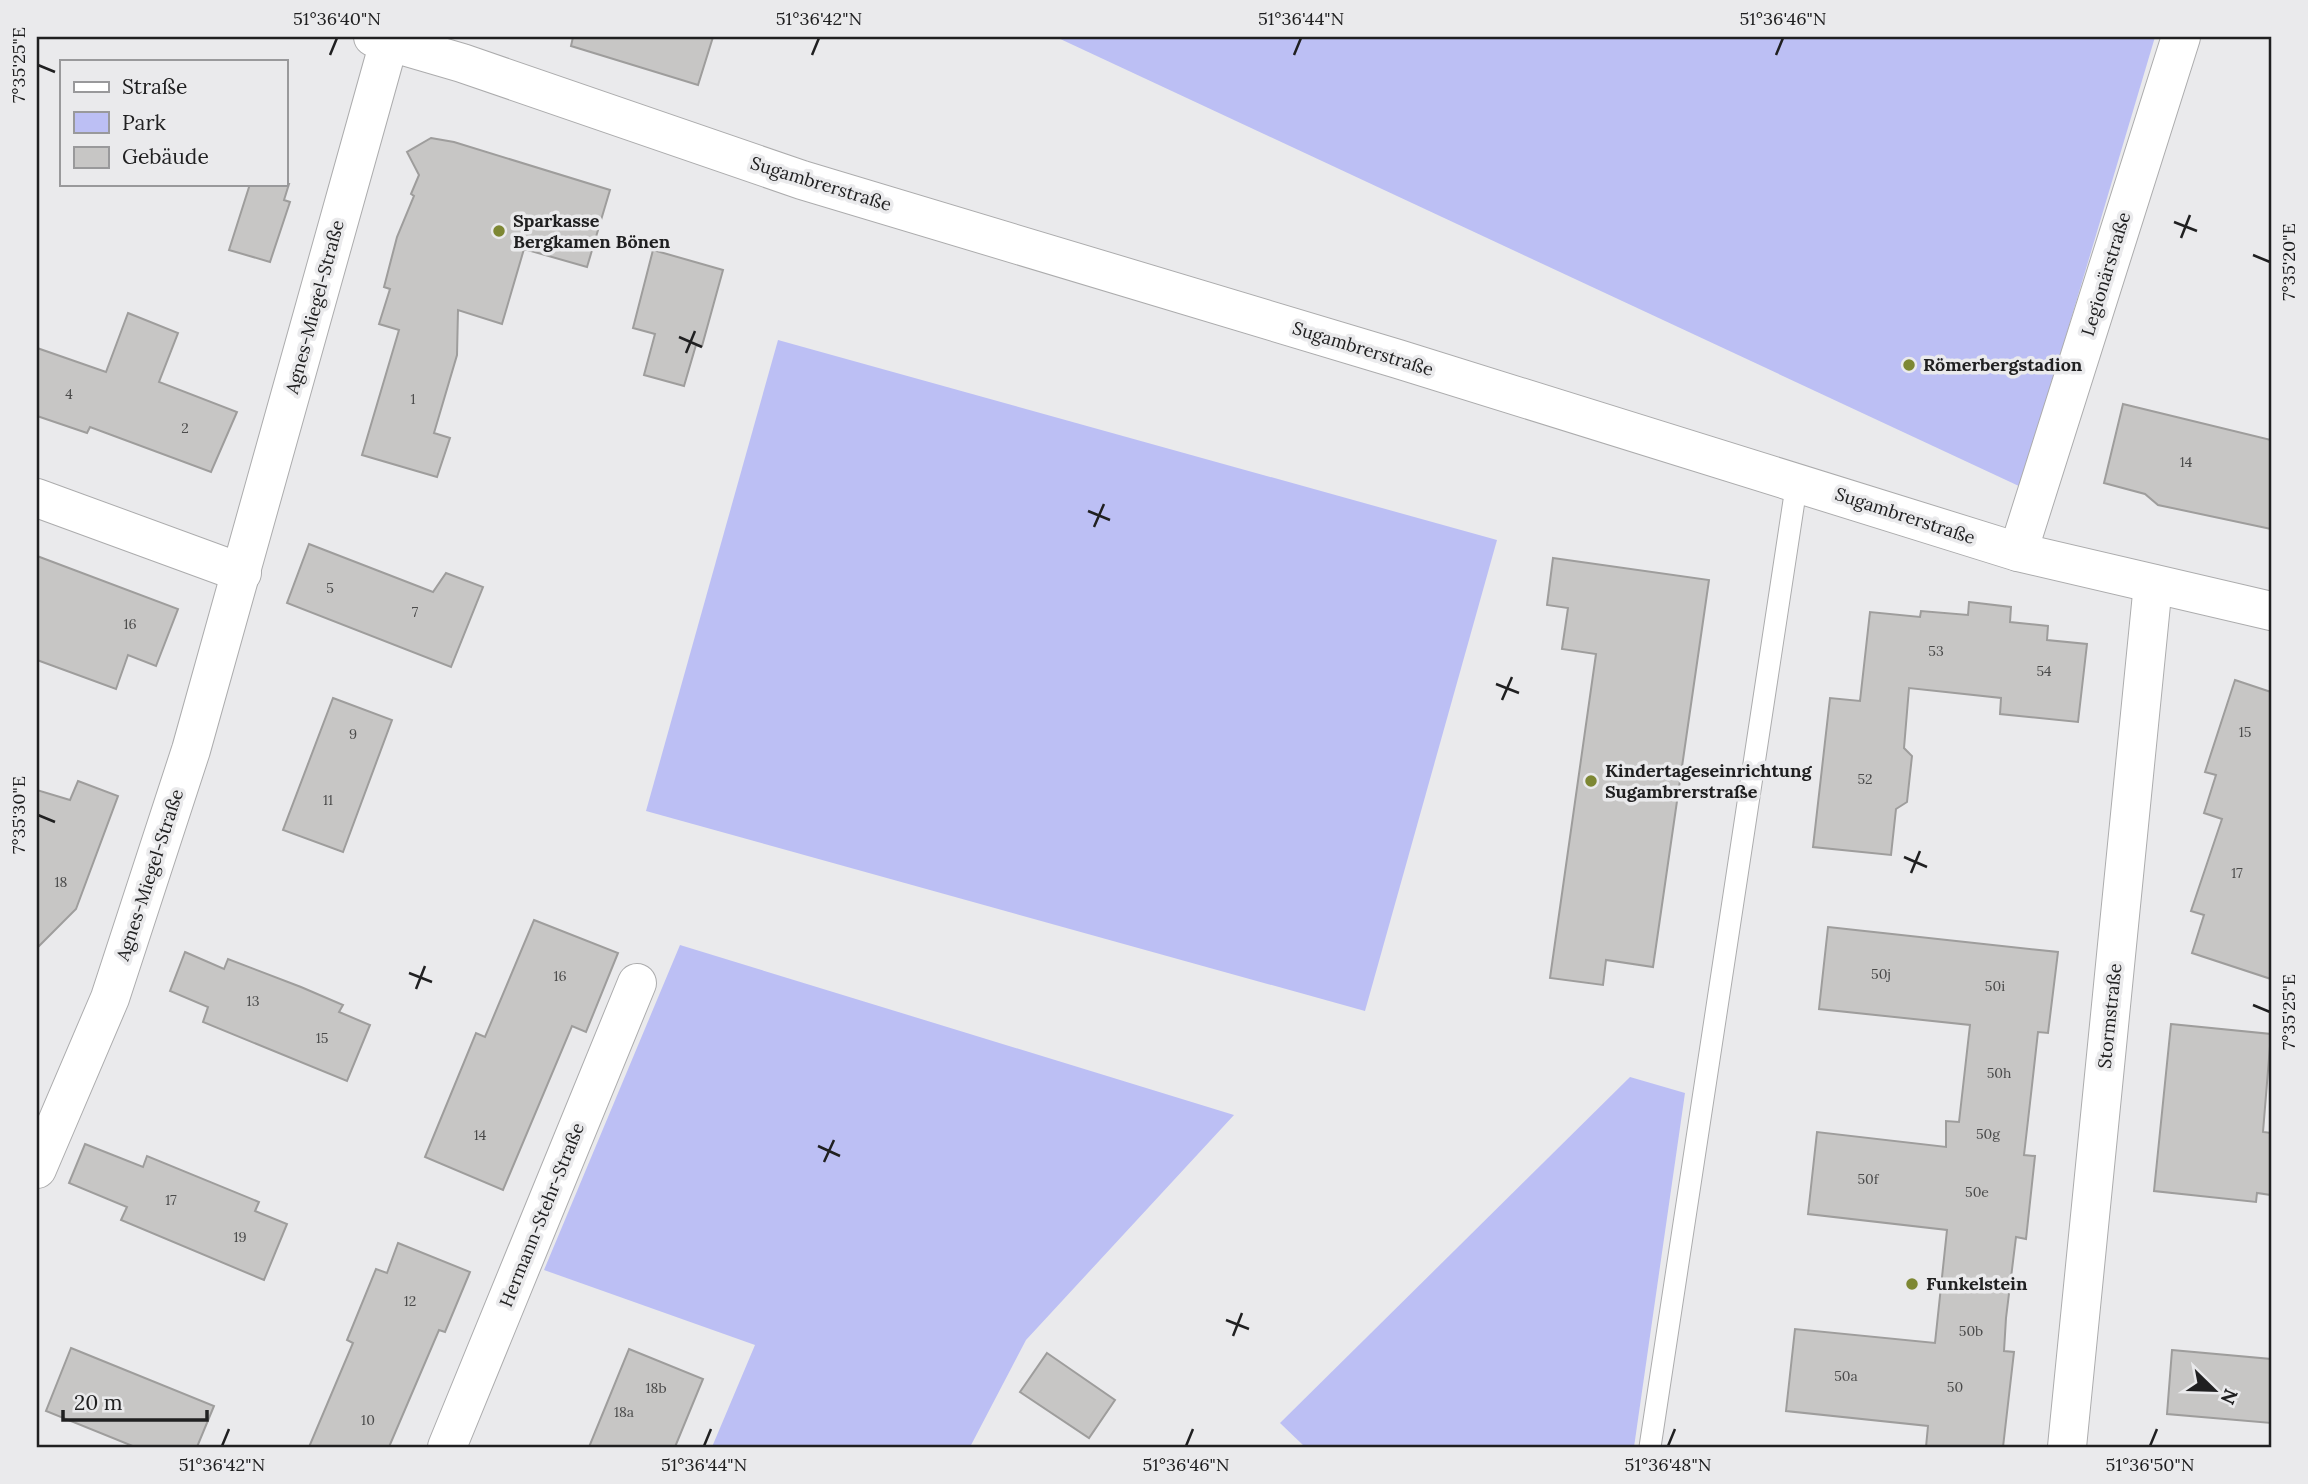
<svg xmlns="http://www.w3.org/2000/svg" width="2308" height="1484" font-family="Lora,serif">
	<style>
		.green { fill: #bcbff4 }
		.building { fill: #c7c6c5; stroke: #9e9d9c; stroke-width: 2 }
		.lines { fill: none; stroke-linecap: round; stroke-linejoin: round }
		.lane-casing { stroke: #acacad; stroke-width: 23 }
		.street-casing { stroke: #acacad; stroke-width: 40 }
		.lane { stroke: #fff; stroke-width: 21 }
		.street { stroke: #fff; stroke-width: 38 }
		.ticks { fill: none; stroke: #202021; stroke-width: 2.5 }
		.poi-dot { fill: #7d8733; stroke: #eaeaec; stroke-width: 2.5 }
		.labels { text-anchor: middle; stroke-width: 7; stroke-linejoin: round; paint-order: stroke }
		.number-label { font-size: 14px; fill: #4a4a4a }
		.street-label { font-size: 18px; fill: #202021; stroke: #eaeaec }
		.poi-label { font-size: 18px; font-weight: bold; fill: #202021; stroke: #eaeaec; text-anchor: start }
		.neatline { fill: none; stroke: #202021; stroke-width: 2.5 }
		.ticks-label { font-size: 18px; text-anchor: middle; fill: #202021 }
	</style>
	<rect width="100%" height="100%" fill="#eaeaec"/>
	<g class="green">
		<path d="M 1056,37 L 2155,37 L 2021,487 Z"/>
		<path d="M 778,340 L 1497,540 L 1365,1011 L 646,811 Z"/>
		<path d="M 680,945 L 1234,1115 L 1026,1340 L 970,1447 L 712,1447 L 755,1345 L 544,1270 Z"/>
		<path d="M 1630,1077 L 1685,1093 L 1634,1447 L 1305,1447 L 1280,1423 Z"/>
	</g>
	<g class="building">
		<path d="M 573,37 L 713,37 L 698,85 L 571,46 Z"/>
		<path d="M 431,138 L 454,142 L 610,190 L 587,267 L 524,249 L 502,324 L 458,310 L 457,355 L 434,433 L 450,438 L 437,477 L 362,455 L 399,330 L 379,324 L 390,289 L 384,287 L 397,237 L 414,196 L 411,194 L 419,175 L 407,152 Z"/>
		<path d="M 250,184 L 289,184 L 284,200 L 290,202 L 270,262 L 229,250 Z"/>
		<path d="M 653,250 L 723,270 L 702,346 L 696,345 L 684,386 L 644,375 L 655,334 L 633,328 Z"/>
		<path d="M 128,313 L 178,333 L 159,382 L 237,412 L 211,472 L 90,427 L 87,433 L 37,416 L 37,348 L 106,372 Z"/>
		<path d="M 2123,404 L 2271,440 L 2271,529 L 2158,505 L 2145,494 L 2104,483 Z"/>
		<path d="M 309,544 L 433,592 L 446,573 L 483,587 L 451,667 L 287,603 Z"/>
		<path d="M 37,556 L 178,609 L 156,666 L 128,655 L 116,689 L 37,660 Z"/>
		<path d="M 1553,558 L 1709,580 L 1653,967 L 1606,960 L 1603,985 L 1550,978 L 1596,654 L 1562,649 L 1568,608 L 1547,605 Z"/>
		<path d="M 1969,602 L 2011,607 L 2010,622 L 2048,626 L 2047,640 L 2087,644 L 2078,722 L 2000,714 L 2001,698 L 1909,688 L 1904,748 L 1912,756 L 1907,802 L 1896,809 L 1891,855 L 1813,847 L 1830,698 L 1860,701 L 1870,612 L 1920,617 L 1921,611 L 1968,615 Z"/>
		<path d="M 2235,680 L 2271,692 L 2271,979 L 2192,953 L 2204,915 L 2191,911 L 2222,819 L 2204,813 L 2216,775 L 2205,772 Z"/>
		<path d="M 333,698 L 392,720 L 343,852 L 283,830 Z"/>
		<path d="M 78,781 L 118,796 L 76,909 L 37,948 L 37,790 L 70,800 Z"/>
		<path d="M 534,920 L 618,953 L 586,1032 L 572,1026 L 503,1190 L 425,1157 L 476,1033 L 485,1037 Z"/>
		<path d="M 1828,927 L 2058,952 L 2048,1033 L 2038,1032 L 2030,1103 L 2024,1155 L 2035,1156 L 2026,1239 L 2016,1237 L 2006,1318 L 2004,1351 L 2014,1352 L 2003,1447 L 1926,1447 L 1928,1426 L 1786,1411 L 1795,1329 L 1935,1343 L 1947,1230 L 1808,1214 L 1817,1132 L 1946,1147 L 1946,1121 L 1959,1122 L 1970,1025 L 1819,1009 Z"/>
		<path d="M 185,952 L 224,969 L 228,959 L 301,987 L 343,1005 L 339,1012 L 370,1025 L 347,1081 L 203,1022 L 208,1007 L 170,991 Z"/>
		<path d="M 2171,1024 L 2271,1034 L 2263,1132 L 2271,1133 L 2271,1195 L 2257,1193 L 2256,1202 L 2154,1191 Z"/>
		<path d="M 85,1144 L 143,1167 L 147,1156 L 259,1202 L 255,1211 L 287,1224 L 264,1280 L 121,1220 L 127,1207 L 69,1183 Z"/>
		<path d="M 398,1243 L 470,1272 L 445,1332 L 439,1330 L 389,1447 L 309,1447 L 353,1343 L 347,1340 L 376,1269 L 387,1273 Z"/>
		<path d="M 71,1348 L 214,1406 L 197,1447 L 135,1447 L 46,1411 Z"/>
		<path d="M 629,1349 L 703,1379 L 675,1447 L 589,1447 Z"/>
		<path d="M 2172,1350 L 2271,1359 L 2271,1423 L 2167,1414 Z"/>
		<path d="M 1047,1353 L 1115,1400 L 1089,1438 L 1020,1392 Z"/>
	</g>
	<g class="lines">
		<g class="lane-casing">
			<path id="lane" d="M 1650,1447 L 1797,481"/>
		</g>
		<g class="street-casing">
			<g id="street">
				<path d="M 373,37 L 462,63 L 802,180 L 1398,359 L 2018,552 L 2271,611"/>
				<path d="M 37,498 L 242,573"/>
				<path d="M 2018,552 L 2181,37"/>
				<path d="M 37,1169 L 110,998 L 191,750 L 389,42"/>
				<path d="M 447,1447 L 637,983"/>
				<path d="M 2067,1447 L 2153,584"/>
			</g>
		</g>
		<use href="#lane" class="lane"/>
		<use href="#street" class="street"/>
	</g>
	<path class="ticks" d="M 330,55 L 337,38M 812,55 L 819,38M 1294,55 L 1301,38M 1776,55 L 1783,38M 38,65 L 55,72M 2174,222 L 2197,231M 2181,238 L 2190,215M 2253,255 L 2270,262M 679,337 L 702,347M 686,353 L 695,331M 1088,511 L 1110,520M 1094,527 L 1104,504M 1496,684 L 1519,693M 1502,700 L 1512,677M 38,815 L 55,822M 1904,857 L 1927,867M 1911,873 L 1920,851M 409,973 L 432,982M 416,989 L 425,966M 2253,1005 L 2270,1012M 818,1146 L 840,1156M 824,1162 L 834,1140M 1226,1320 L 1249,1329M 1233,1336 L 1242,1313M 222,1446 L 229,1429M 704,1446 L 711,1429M 1186,1446 L 1193,1429M 1668,1446 L 1675,1429M 2150,1446 L 2157,1429"/>
	<g class="poi-dot">
		<circle cx="499" cy="231" r="7"/>
		<circle cx="1909" cy="365" r="7"/>
		<circle cx="1591" cy="781" r="7"/>
		<circle cx="1912" cy="1284" r="7"/>
	</g>
	<g class="labels">
		<g class="number-label">
			<text x="69" y="399">4</text>
			<text x="413" y="404">1</text>
			<text x="185" y="433">2</text>
			<text x="2186" y="467">14</text>
			<text x="330" y="593">5</text>
			<text x="415" y="617">7</text>
			<text x="130" y="629">16</text>
			<text x="1936" y="656">53</text>
			<text x="2044" y="676">54</text>
			<text x="2245" y="737">15</text>
			<text x="353" y="739">9</text>
			<text x="1865" y="784">52</text>
			<text x="328" y="805">11</text>
			<text x="2237" y="878">17</text>
			<text x="61" y="887">18</text>
			<text x="1881" y="979">50j</text>
			<text x="560" y="981">16</text>
			<text x="1995" y="991">50i</text>
			<text x="253" y="1006">13</text>
			<text x="322" y="1043">15</text>
			<text x="1999" y="1078">50h</text>
			<text x="1988" y="1139">50g</text>
			<text x="480" y="1140">14</text>
			<text x="1868" y="1184">50f</text>
			<text x="1977" y="1197">50e</text>
			<text x="171" y="1205">17</text>
			<text x="240" y="1242">19</text>
			<text x="410" y="1306">12</text>
			<text x="1971" y="1336">50b</text>
			<text x="1846" y="1381">50a</text>
			<text x="1955" y="1392">50</text>
			<text x="656" y="1393">18b</text>
			<text x="624" y="1417">18a</text>
			<text x="368" y="1425">10</text>
		</g>
		<g class="street-label">
			<text transform="translate(821 184) rotate(17)" y="6">Sugambrerstraße</text>
			<text transform="translate(2106 274) rotate(-73)" y="6">Legionärstraße</text>
			<text transform="translate(315 307) rotate(-75)" y="6">Agnes-Miegel-Straße</text>
			<text transform="translate(1363 349) rotate(17)" y="6">Sugambrerstraße</text>
			<text transform="translate(1905 516) rotate(18)" y="6">Sugambrerstraße</text>
			<text transform="translate(150 875) rotate(-72)" y="6">Agnes-Miegel-Straße</text>
			<text transform="translate(2110 1016) rotate(-84)" y="6">Stormstraße</text>
			<text transform="translate(542 1215) rotate(-68)" y="6">Hermann-Stehr-Straße</text>
		</g>
		<g class="poi-label">
			<text x="513" y="227">Sparkasse<tspan x="513" dy="21">Bergkamen Bönen</tspan></text>
			<text x="1923" y="371">Römerbergstadion</text>
			<text x="1605" y="777">Kindertageseinrichtung<tspan x="1605" dy="21">Sugambrerstraße</tspan></text>
			<text x="1926" y="1290">Funkelstein</text>
		</g>
	</g>
	<rect width="2308" height="1484" fill="none" stroke="#eaeaec" stroke-width="77"/>
	<rect x="60" y="60" width="228" height="126" fill="#eaeaec" stroke="#99999b" stroke-width="2"/>
	<rect x="74" y="82" width="35" height="10" fill="#ffffff" stroke="#99999b" stroke-width="2"/>
	<text x="122" y="94" font-size="21" fill="#202021">Straße</text>
	<rect x="74" y="112" width="35" height="21" fill="#bcbff4" stroke="#99999b" stroke-width="2"/>
	<text x="122" y="130" font-size="21" fill="#202021">Park</text>
	<rect x="74" y="147" width="35" height="21" fill="#c7c6c5" stroke="#99999b" stroke-width="2"/>
	<text x="122" y="164" font-size="21" fill="#202021">Gebäude</text>
	<g transform="translate(2214 1390) rotate(113)" stroke="#eaeaec" stroke-width="5" paint-order="stroke">
	<path d="M0-5L12 26L0 18L-12 26Z" fill="#202021"/>
	<text y="-10" font-size="19" font-weight="bold" text-anchor="middle" fill="#202021">N</text>
	</g>
	<path d="M63 1410v10h144v-10" fill="none" stroke="#202021" stroke-width="3.5"/>
	<text x="74" y="1410" font-size="21" fill="#202021" stroke="#eaeaec" stroke-width="5" paint-order="stroke">20 m</text>
	<rect x="38" y="38" width="2232" height="1408" class="neatline"/>
	<g class="ticks-label">
		<text x="337" y="25">51°36'40"N</text>
		<text x="819" y="25">51°36'42"N</text>
		<text x="1301" y="25">51°36'44"N</text>
		<text x="1783" y="25">51°36'46"N</text>
		<text transform="translate(19 65) rotate(-90)" y="6">7°35'25"E</text>
		<text transform="translate(2289 262) rotate(-90)" y="6">7°35'20"E</text>
		<text transform="translate(19 815) rotate(-90)" y="6">7°35'30"E</text>
		<text transform="translate(2289 1012) rotate(-90)" y="6">7°35'25"E</text>
		<text x="222" y="1471">51°36'42"N</text>
		<text x="704" y="1471">51°36'44"N</text>
		<text x="1186" y="1471">51°36'46"N</text>
		<text x="1668" y="1471">51°36'48"N</text>
		<text x="2150" y="1471">51°36'50"N</text>
	</g>
</svg>
